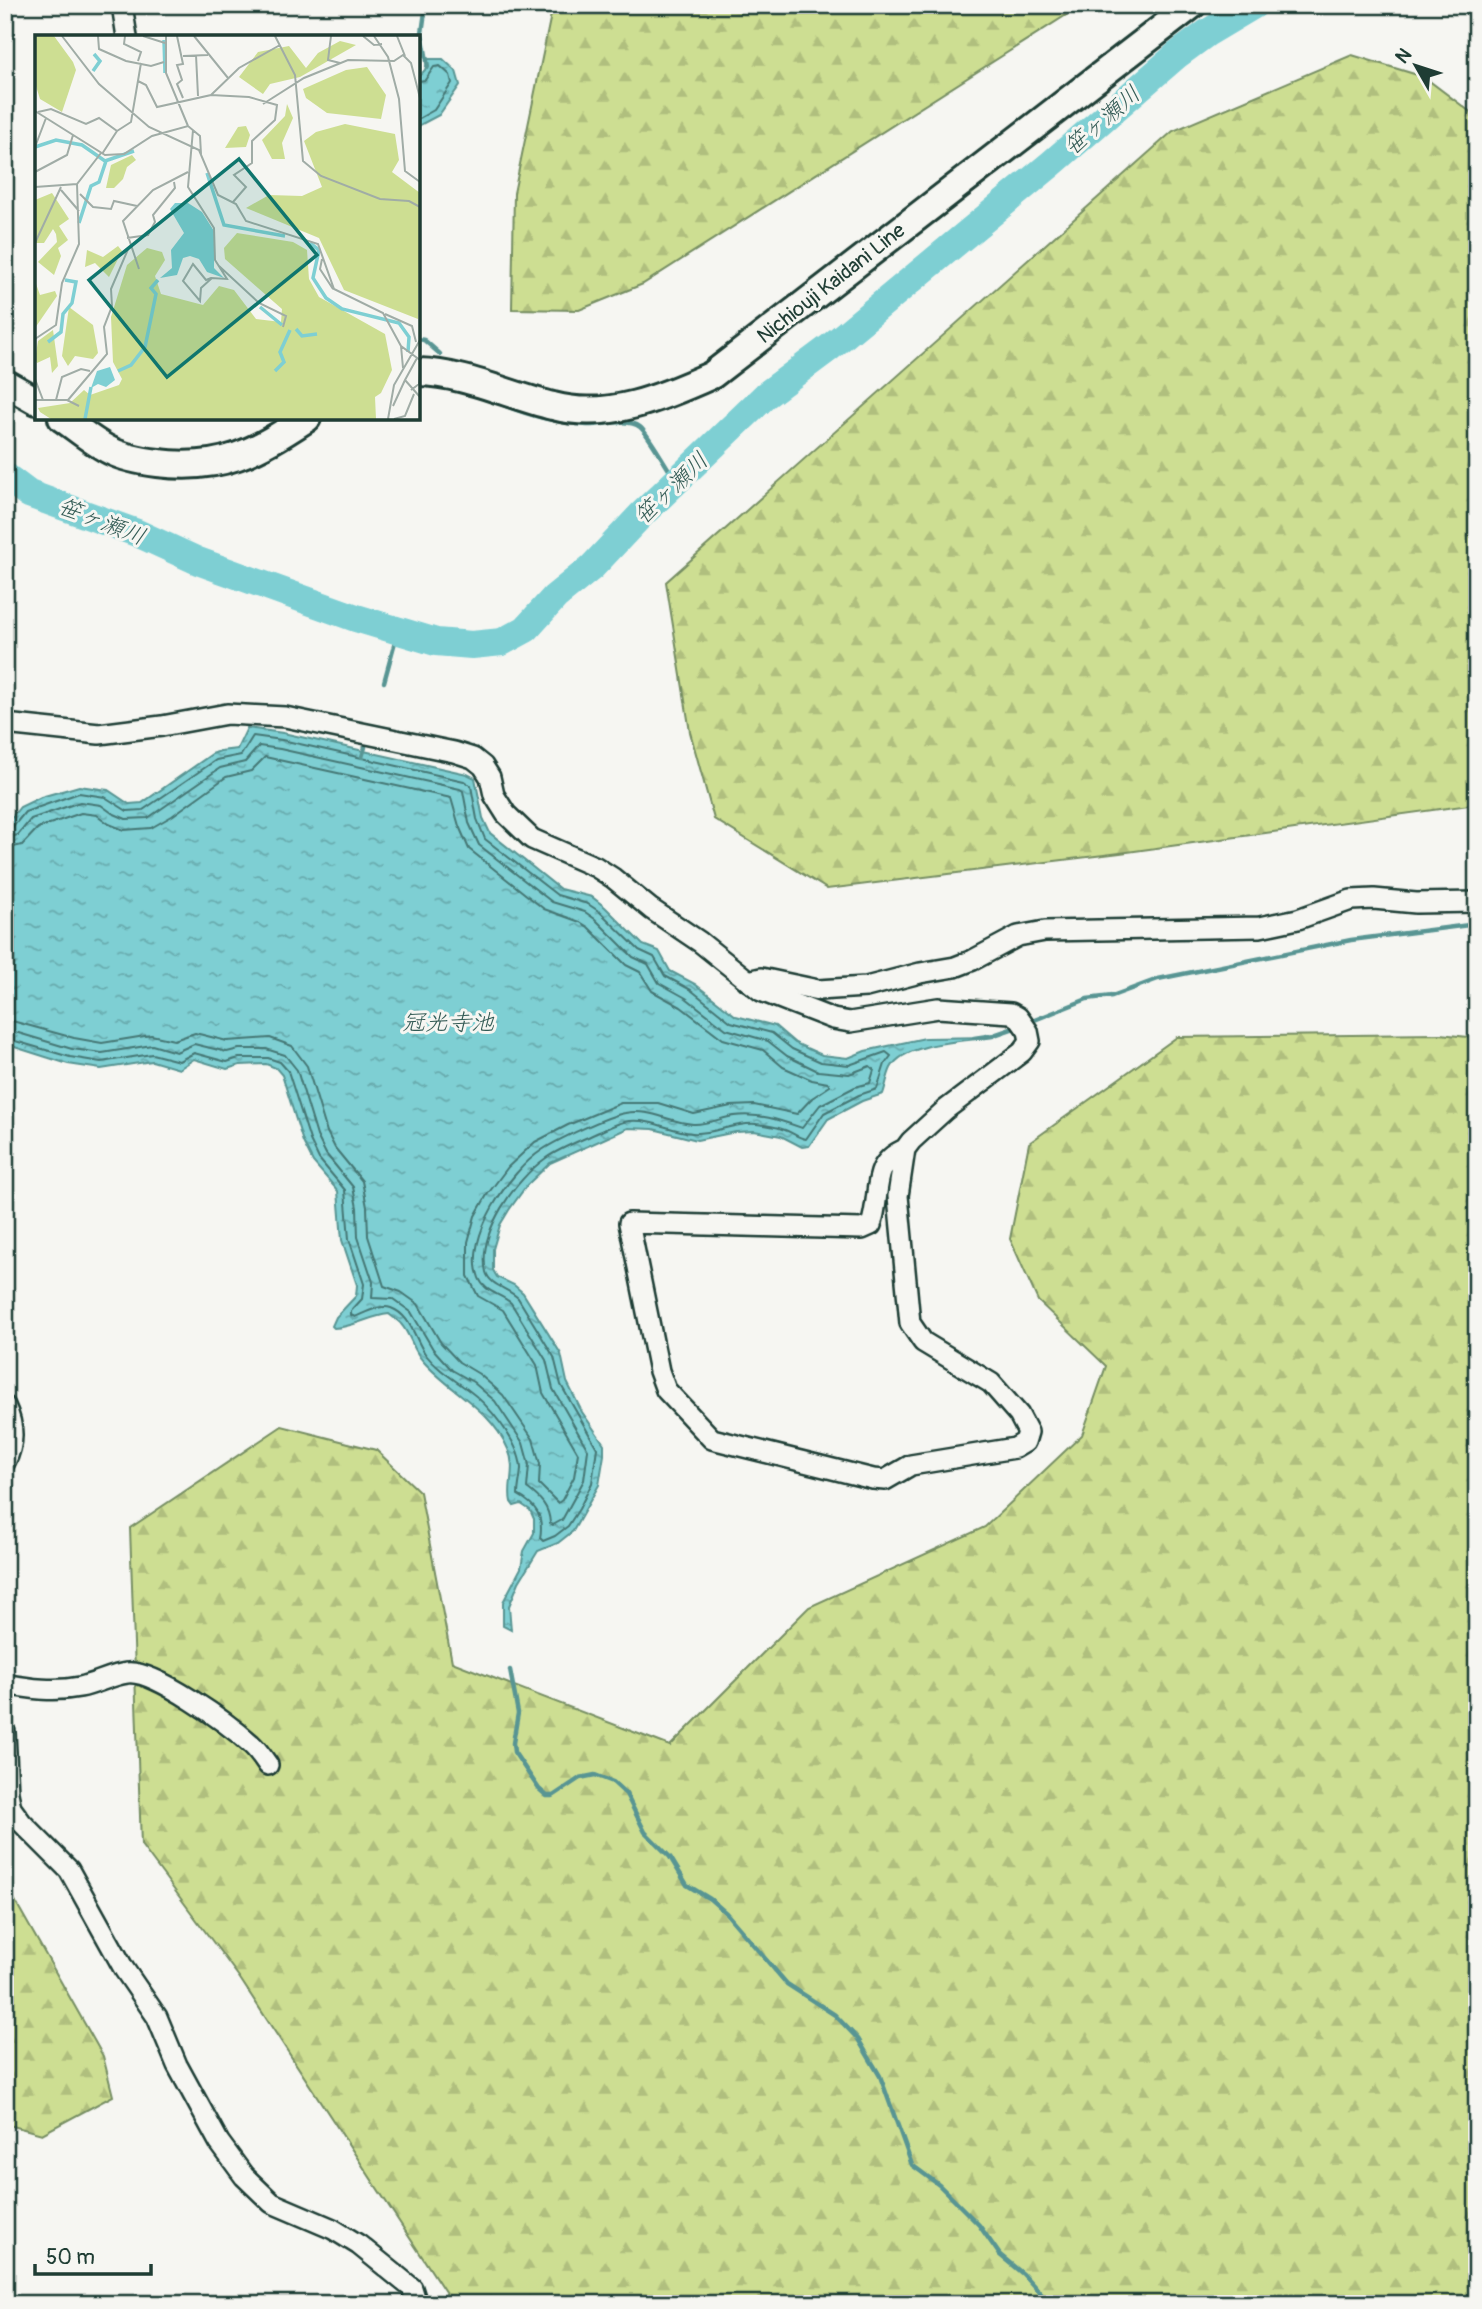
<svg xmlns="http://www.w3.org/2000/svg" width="1482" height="2309" font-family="Pangolin,'Klee One',sans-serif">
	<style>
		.forest { fill: url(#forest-firs); stroke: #768e63; stroke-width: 2 }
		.water { fill: url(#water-ripples); stroke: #589593; stroke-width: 2 }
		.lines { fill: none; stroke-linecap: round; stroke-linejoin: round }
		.shore { stroke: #457774; stroke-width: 2 }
		.stream { stroke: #589593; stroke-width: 4.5 }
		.river { stroke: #7ecfd3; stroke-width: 28 }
		.minor-casing { stroke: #1f3d34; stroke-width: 24 }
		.major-casing { stroke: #1f3d34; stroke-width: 32 }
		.minor { stroke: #f6f6f2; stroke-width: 19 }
		.major { stroke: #f6f6f2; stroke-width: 26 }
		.labels { text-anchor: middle; stroke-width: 6; stroke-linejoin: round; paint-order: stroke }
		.street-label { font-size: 21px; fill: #1f3d34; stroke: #f6f6f2 }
		.water-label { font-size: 23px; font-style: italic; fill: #325a54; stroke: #f6f6f2 }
		.inset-river { fill: none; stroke: #7ecfd3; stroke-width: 3.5 }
		.inset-road { fill: none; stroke: #a0aca6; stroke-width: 2 }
		.view { fill: #0f766e; fill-opacity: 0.15; stroke: #0f766e; stroke-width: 3.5 }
		.inset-edge { fill: none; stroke: #1f3d34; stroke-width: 3.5 }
	</style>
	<defs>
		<pattern id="forest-firs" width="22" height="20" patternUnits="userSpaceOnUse" patternTransform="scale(1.75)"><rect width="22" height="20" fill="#cdde92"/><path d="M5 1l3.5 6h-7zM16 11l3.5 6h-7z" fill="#b0bf7e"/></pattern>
		<pattern id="water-ripples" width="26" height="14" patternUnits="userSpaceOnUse" patternTransform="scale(1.75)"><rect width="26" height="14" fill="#7ecfd3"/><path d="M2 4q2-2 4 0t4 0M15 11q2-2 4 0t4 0" fill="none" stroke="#67a9ac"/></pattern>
	</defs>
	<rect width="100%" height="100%" fill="#f6f6f2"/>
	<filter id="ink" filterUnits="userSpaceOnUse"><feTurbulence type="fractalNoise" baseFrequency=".0143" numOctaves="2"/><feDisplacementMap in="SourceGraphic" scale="14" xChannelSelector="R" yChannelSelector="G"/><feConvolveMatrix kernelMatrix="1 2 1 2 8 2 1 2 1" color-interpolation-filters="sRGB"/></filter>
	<g filter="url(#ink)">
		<g class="forest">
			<path d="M 553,5 L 1082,5 L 643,284 L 579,310 L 512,309 L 514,193 Z"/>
			<path d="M 1352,55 L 1424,77 L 1477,117 L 1477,804 L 1120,853 L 827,889 L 714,819 L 690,732 L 666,582 L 1173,131 Z"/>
			<path d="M 1440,1034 L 1477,1038 L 1477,2304 L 453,2304 L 239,1977 L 141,1845 L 130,1528 L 282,1426 L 376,1450 L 420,1492 L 452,1662 L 670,1746 L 809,1607 L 985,1527 L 1082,1435 L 1106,1366 L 1038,1301 L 1010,1239 L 1029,1143 L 1177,1037 Z"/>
			<path d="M 5,1883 L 103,2056 L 113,2096 L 42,2134 L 5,2124 Z"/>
		</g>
		<g class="water">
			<path d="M 428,59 L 443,59 L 456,71 L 460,85 L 439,115 L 418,126 L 418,77 L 425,70 Z"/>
			<path d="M 247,728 L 283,733 L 467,774 L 475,778 L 483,818 L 490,833 L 560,889 L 592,897 L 605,907 L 643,945 L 659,951 L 670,971 L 695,984 L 736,1016 L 775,1026 L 795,1043 L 822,1055 L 848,1058 L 865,1051 L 925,1038 L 994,1037 C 967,1041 904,1042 891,1068 C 887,1076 886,1086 883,1094 L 862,1101 L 828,1119 L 809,1146 L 802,1147 L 781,1136 L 754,1131 L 736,1132 L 697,1140 L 653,1129 L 628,1128 L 550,1163 L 527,1185 L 509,1210 L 500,1225 L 493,1249 L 493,1270 L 497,1277 L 514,1285 L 523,1293 L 561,1354 L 567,1382 L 582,1412 L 604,1444 L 604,1455 L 599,1485 L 573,1531 L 558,1543 L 538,1551 L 519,1582 L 509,1606 L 511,1630 L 503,1626 L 503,1602 L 521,1568 L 524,1551 L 534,1533 L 534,1519 L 530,1510 L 521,1504 L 514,1506 L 511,1502 C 507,1484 517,1469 508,1449 C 491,1409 450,1392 423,1361 C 413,1351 411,1335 401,1324 C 398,1320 392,1317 389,1314 C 369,1316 354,1327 334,1328 L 332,1326 L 336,1317 L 356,1296 L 357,1285 L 342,1240 L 338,1191 L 313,1162 L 303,1142 L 282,1075 L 276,1068 L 266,1064 L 240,1065 L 227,1069 L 194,1059 L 179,1069 L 152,1061 L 101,1069 L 68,1064 L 5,1044 L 5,857 L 9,853 L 5,847 L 5,826 L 20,807 L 41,797 L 79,786 L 108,790 L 129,804 L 142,803 L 212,754 L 220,751 L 237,749 Z"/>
		</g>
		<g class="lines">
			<g class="shore">
				<path d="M 418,81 L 425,80 L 434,67 L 440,66 L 450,75 L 452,83 L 434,110 L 418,119"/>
				<path d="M 5,830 L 12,828 L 25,812 L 79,793 L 105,797 L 127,811 L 143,810 L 216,760 L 241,755 L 253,736 L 282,740 L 464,781 L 471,786 L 477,819 L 485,839 L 557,895 L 588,904 L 600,912 L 639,950 L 654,957 L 665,976 L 691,990 L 731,1022 L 772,1033 L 792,1049 L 821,1062 L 849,1065 L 886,1052 L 891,1056 L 885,1064 L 877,1089 L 859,1095 L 824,1113 L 806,1139 C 797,1138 791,1131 782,1129 C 774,1126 764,1125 756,1124 C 734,1122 713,1135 692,1133 C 670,1131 653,1119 629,1121 C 619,1122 608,1128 599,1132 C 582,1140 562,1147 546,1158 C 516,1179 477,1232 486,1272 C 490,1286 508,1288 518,1298 L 554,1357 L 561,1385 L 597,1448 L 592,1483 L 579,1509 L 568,1526 L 555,1536 L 543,1541 L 540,1538 C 544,1516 536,1505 518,1495 C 518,1486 521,1476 521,1468 C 519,1441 488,1404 467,1389 C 452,1378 438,1370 426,1355 C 415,1340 411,1315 391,1308 C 380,1304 365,1313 355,1317 L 351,1315 L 351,1311 L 362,1299 L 364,1284 L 349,1239 L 345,1190 L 319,1159 L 310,1140 L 288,1071 L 280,1062 L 268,1058 L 239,1058 L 227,1062 L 194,1053 L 179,1061 L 152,1054 L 101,1062 L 70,1057 L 5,1038"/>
				<path d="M 5,838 L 18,835 L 31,819 L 80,802 L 101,805 L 112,813 L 126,819 L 148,818 L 220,768 L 245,762 L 259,746 L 280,749 L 460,789 L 463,791 L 469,823 L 479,845 L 552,902 L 585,912 L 595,919 L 633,957 L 648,964 L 659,983 L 686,998 L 726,1029 L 768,1041 L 787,1056 L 818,1071 L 849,1074 L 870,1066 L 874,1070 L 870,1083 L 855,1087 L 820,1105 L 802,1128 C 779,1120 759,1113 734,1116 C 721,1118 706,1125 693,1124 C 669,1122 649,1108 625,1113 C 607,1116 557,1140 542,1150 C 510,1171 463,1238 479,1278 C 485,1293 500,1293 511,1303 L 546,1360 L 553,1389 L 588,1450 L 584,1480 L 562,1520 L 553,1525 L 550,1523 C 549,1506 540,1498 527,1488 L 529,1465 L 523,1443 L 495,1401 L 473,1382 L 452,1370 L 433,1349 L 411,1312 L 393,1299 L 372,1298 L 373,1282 L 358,1237 L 357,1208 L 353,1187 L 326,1154 L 317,1136 L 297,1070 L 285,1055 L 266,1049 L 239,1049 L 227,1052 L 194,1044 L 176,1052 L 152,1045 L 102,1053 L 72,1049 L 5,1029"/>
				<path d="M 5,849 L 22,845 L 38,828 L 81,813 L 97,815 L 109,824 L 124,830 L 151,828 L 172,816 L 226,777 L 251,771 L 265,757 L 451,798 L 459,826 L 469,849 L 544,909 L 580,922 L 588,927 L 626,965 L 640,972 L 652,991 L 681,1007 L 723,1039 L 763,1050 L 783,1067 L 812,1080 L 828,1083 L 830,1086 L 812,1098 L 797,1114 L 754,1105 L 731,1106 L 694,1114 L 658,1103 L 621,1103 L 568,1125 L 535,1142 L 508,1167 L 487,1195 L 475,1216 L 468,1242 L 468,1276 L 478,1296 L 503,1310 L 537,1365 L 543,1393 L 578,1453 L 574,1477 L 562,1500 L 558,1503 L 539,1484 L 540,1464 L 533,1439 L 503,1395 L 479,1374 L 459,1362 L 441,1343 L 418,1304 L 401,1292 L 384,1286 L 368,1236 L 367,1207 L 362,1181 L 335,1148 L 327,1132 L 307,1066 L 292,1046 L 270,1038 L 227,1041 L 195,1033 L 174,1040 L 151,1035 L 102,1043 L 74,1038 L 5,1019"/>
			</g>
			<g class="stream">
				<path d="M 426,5 L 422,33 L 428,67"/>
				<path d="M 418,339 L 424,340 L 440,354"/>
				<path d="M 493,401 C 524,414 553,423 587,425 C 602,426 627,417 640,427 C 648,433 669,471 676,481"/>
				<path d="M 384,682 L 398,631"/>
				<path d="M 362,757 L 365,747"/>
				<path d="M 1032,1021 L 1087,999 L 1112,996 L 1158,979 L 1351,940 L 1477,924"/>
				<path d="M 974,1038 L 994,1035 L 1017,1027"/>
				<path d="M 510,1670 L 518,1713 L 513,1743 L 514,1752 L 539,1789 L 547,1796 L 553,1796 L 580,1778 L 595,1775 L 613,1782 L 626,1794 L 645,1832 L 670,1857 L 687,1885 L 710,1899 L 726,1913 L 787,1984 L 835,2015 L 858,2039 L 880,2076 L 912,2165 L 939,2185 L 979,2225 L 1000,2255 L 1023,2274 L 1042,2295 L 1046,2304"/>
			</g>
			<path class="river" d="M 5,476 L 29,494 L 137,533 L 198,561 L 356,618 L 436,642 L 472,645 L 502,642 L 526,629 L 555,597 L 592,567 L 642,514 L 766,395 L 829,348 L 1051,164 L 1177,55 L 1207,33 L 1254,5"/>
			<g class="minor-casing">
				<g id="minor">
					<path d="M 122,5 L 127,37"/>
					<path d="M 5,724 L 99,734 L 162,726 L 227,714 L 285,717 L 454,752 L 473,758 L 483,766 L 490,777 L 494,795 L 506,814 L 532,839 L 596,867 L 613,878 L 651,909 L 700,942 L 761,991 L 833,1019 L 850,1022 L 938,1008 L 1011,1013 L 1018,1017 L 1028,1031 L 1030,1041 L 1022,1052 L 945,1110 L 911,1141 L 905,1149 L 898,1196 L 910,1323 L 923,1342 L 991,1383 L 1019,1415 L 1028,1432 L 1025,1442 L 1015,1448 L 911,1465 L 885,1480 L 873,1479 L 712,1439 L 666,1390 L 659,1371 L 629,1223 L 862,1229 L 871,1225 C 882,1194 869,1164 905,1149"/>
					<path d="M 748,981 L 761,978 L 818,990 L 866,987 L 920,973 L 955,967 L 973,960 L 1018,936 L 1045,931 L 1260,927 L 1298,919 L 1351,900 L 1374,899 L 1416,903 L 1477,902"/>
					<path d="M 5,1406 C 14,1425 15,1443 5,1462"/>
					<path d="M 5,1684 C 31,1689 55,1692 80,1687 C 96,1684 111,1675 127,1673 C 154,1669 230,1725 251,1744 C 258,1750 263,1758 268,1765"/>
					<path d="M 5,1732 L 8,1793 L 11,1808 L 22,1823 L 69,1870 L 124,1969 L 157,2017 L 177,2065 L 219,2142 L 244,2176 L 272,2203 L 333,2229 L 359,2245 L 412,2288 L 417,2304"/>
				</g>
			</g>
			<g class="major-casing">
				<g id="major">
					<path d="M 418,372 C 464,373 508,395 553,406 C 608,421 663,397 712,375 L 1192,5"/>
					<path d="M 5,383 L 37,401"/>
					<path d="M 62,418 C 78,429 94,443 111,451 C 125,458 142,461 158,463 C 222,471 255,452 307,418"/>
				</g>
			</g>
			<use href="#minor" class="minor"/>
			<use href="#major" class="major"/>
		</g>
	</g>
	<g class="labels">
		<g class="street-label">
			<text transform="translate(831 283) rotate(-38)" y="7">Nichiouji Kaidani Line</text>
		</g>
		<g class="water-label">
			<text transform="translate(1102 120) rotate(-41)" y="8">笹ヶ瀬川</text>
			<text transform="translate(671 488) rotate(-44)" y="8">笹ヶ瀬川</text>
			<text transform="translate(102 521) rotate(21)" y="8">笹ヶ瀬川</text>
			<text x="448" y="1030">冠光寺池</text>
		</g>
	</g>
	<g transform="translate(35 35)">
		<rect width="385" height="385" fill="#f6f6f2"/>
		<path d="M 0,1 L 19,1 L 38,27 L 41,35 L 27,77 L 5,64 L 0,48 ZM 305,6 L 321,10 L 265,42 L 235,49 L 228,59 L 204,42 L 223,17 L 254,11 L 271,33 L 283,18 ZM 332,32 L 351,60 L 346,84 L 292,78 L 271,63 L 268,54 L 311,35 ZM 252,69 L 258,83 L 247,108 L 250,124 L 237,124 L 227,105 L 250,81 ZM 310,89 L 360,99 L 364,125 L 357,137 L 385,158 L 383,284 L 309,255 L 284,203 L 211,173 L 234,160 L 267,161 L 287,152 L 269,106 L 281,97 ZM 211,91 L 215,100 L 211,112 L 190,113 L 203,92 ZM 97,120 L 101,125 L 92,132 L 88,144 L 79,153 L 71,153 L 76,130 ZM 17,158 L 34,184 L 24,191 L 33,205 L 23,213 L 26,221 L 19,240 L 3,227 L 22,207 L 21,199 L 18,194 L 9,208 L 0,208 L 0,165 ZM 202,198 L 258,207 L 272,215 L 274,244 L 284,262 L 350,299 L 357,335 L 346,358 L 340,362 L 341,384 L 16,384 L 5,377 L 3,373 L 35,368 L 49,355 L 55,360 L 84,350 L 87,344 L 78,327 L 76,282 L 92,230 L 112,213 L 127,217 L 130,225 L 120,241 L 126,259 L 168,270 L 184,251 L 199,255 L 221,284 L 246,287 L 247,274 L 190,224 L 189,213 ZM 83,211 L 87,216 L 74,242 L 60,228 L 50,232 L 52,215 L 68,222 ZM 0,246 L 5,260 L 20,256 L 22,261 L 0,293 ZM 34,272 L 58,290 L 63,318 L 58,324 L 40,321 L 33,331 L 27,321 ZM 18,295 L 23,331 L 17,338 L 15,322 L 2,328 L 0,325 L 3,306 Z" fill="#cdde92"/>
		<path d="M 140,168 L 153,168 L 167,177 L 179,196 L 179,233 L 189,243 L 172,237 L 164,224 L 155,221 L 148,223 L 142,240 L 125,243 L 137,233 L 136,215 L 149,198 L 135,174 ZM 75,332 L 80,345 L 71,352 L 63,349 L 56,353 L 62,336 Z" fill="#7ecfd3"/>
		<path class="inset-river" d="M 129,5 L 130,38M 58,36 L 65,26 L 59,19M 0,112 L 21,105 L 47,110 L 70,126 L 99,116M 172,138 L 189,190 L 250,201M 44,188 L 56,151 L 64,147 L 71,126M 275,208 L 284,215 L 278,243 L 291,263 L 307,274 L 364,288 L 374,302 L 373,317M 225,272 L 247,290M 261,294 L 267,301 L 282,299M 13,307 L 26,297 L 28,279 L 37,268 L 41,247 L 30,245M 83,336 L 96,330 L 110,312 L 121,259 L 116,253 L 123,245M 240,336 L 249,327 L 245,317 L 255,295M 50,384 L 56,352"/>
		<path class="inset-road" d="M 27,1 L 64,49 L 114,92 L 164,115 L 183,160 L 201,169 L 211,186 L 283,209 L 299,254 L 348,278 L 366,311 L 385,325M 63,1 L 64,14 L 91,26 L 116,31 L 129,27M 90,1 L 89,9 L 106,17 L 103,26M 108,1 L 130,8M 131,1 L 131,38 L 153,91M 142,1 L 148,29 L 142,30 L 147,45 L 142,49 L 148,63M 159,1 L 193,43M 240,1 L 260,40 L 268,126 L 286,141 L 345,164 L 374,166 L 385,172M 296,1 L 293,25 L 305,28M 328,1 L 339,10 L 347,9M 339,1 L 353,22 L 364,64 L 370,136 L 385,147M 362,1 L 370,21M 161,20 L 163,61M 148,21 L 173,20M 103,46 L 111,50 L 122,72 L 176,60 L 204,33 L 245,10M 176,60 L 214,62 L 242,70 L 240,85 L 217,106 L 217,128 L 199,140 L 211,152 L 198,167M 228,69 L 269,43 L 313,25 L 359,26 L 368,20 L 376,28 L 385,63M 0,76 L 70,120 L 89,119 L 117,101 L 153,91 L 165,101 L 166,119M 3,77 L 16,74 L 51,89 L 64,83 L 82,96 L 67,119M 158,95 L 153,152 L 179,193 L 180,225 L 192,244 L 176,243 L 171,245 L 158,229 L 148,246 L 165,266 L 166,253 L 177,243M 82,96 L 96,87 L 106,28M 0,112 L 11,83M 0,137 L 32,120 L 38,100M 0,152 L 42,149 L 66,118M 26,155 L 44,176M 45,159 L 58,172 L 76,174 L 79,166 L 102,171M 92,203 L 113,200 L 120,187 L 118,180 L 140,153 L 139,147M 0,208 L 26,152M 287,224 L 285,234 L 298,254M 184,231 L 224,268 L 251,281 L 248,292M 104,234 L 88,186 L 118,155 L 153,137M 350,279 L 377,291 L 381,307M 0,304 L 21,290 L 27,248 L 44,209 L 42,149M 366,311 L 368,333M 0,344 L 8,365M 370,345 L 382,323M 370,345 L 385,362M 376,355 L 384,349 L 385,334M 0,365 L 32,365 L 44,371M 21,365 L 27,342 L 46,334 L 55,336M 33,365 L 72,319 L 69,292 L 77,271 L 76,254 L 94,212M 358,371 L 370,345M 353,384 L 359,350 L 385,305M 359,384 L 370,381 L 379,359"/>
		<path class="view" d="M 204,124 L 282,220 L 132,342 L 54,245 Z"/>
		<rect width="385" height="385" class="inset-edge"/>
	</g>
	<rect width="1482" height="2309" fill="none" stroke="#f6f6f2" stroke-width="28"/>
	<rect x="14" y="14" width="1454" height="2281" fill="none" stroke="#1f3d34" stroke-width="2.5" filter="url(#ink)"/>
	<g transform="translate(1416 66) rotate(309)" stroke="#f6f6f2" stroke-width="5" paint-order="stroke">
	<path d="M0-5L12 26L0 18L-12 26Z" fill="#1f3d34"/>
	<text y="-10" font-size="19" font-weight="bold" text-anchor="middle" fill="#1f3d34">N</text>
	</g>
	<path d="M35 2264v10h116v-10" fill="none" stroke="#1f3d34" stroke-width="3.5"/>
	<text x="46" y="2264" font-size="21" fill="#1f3d34" stroke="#f6f6f2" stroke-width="5" paint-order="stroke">50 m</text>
</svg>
